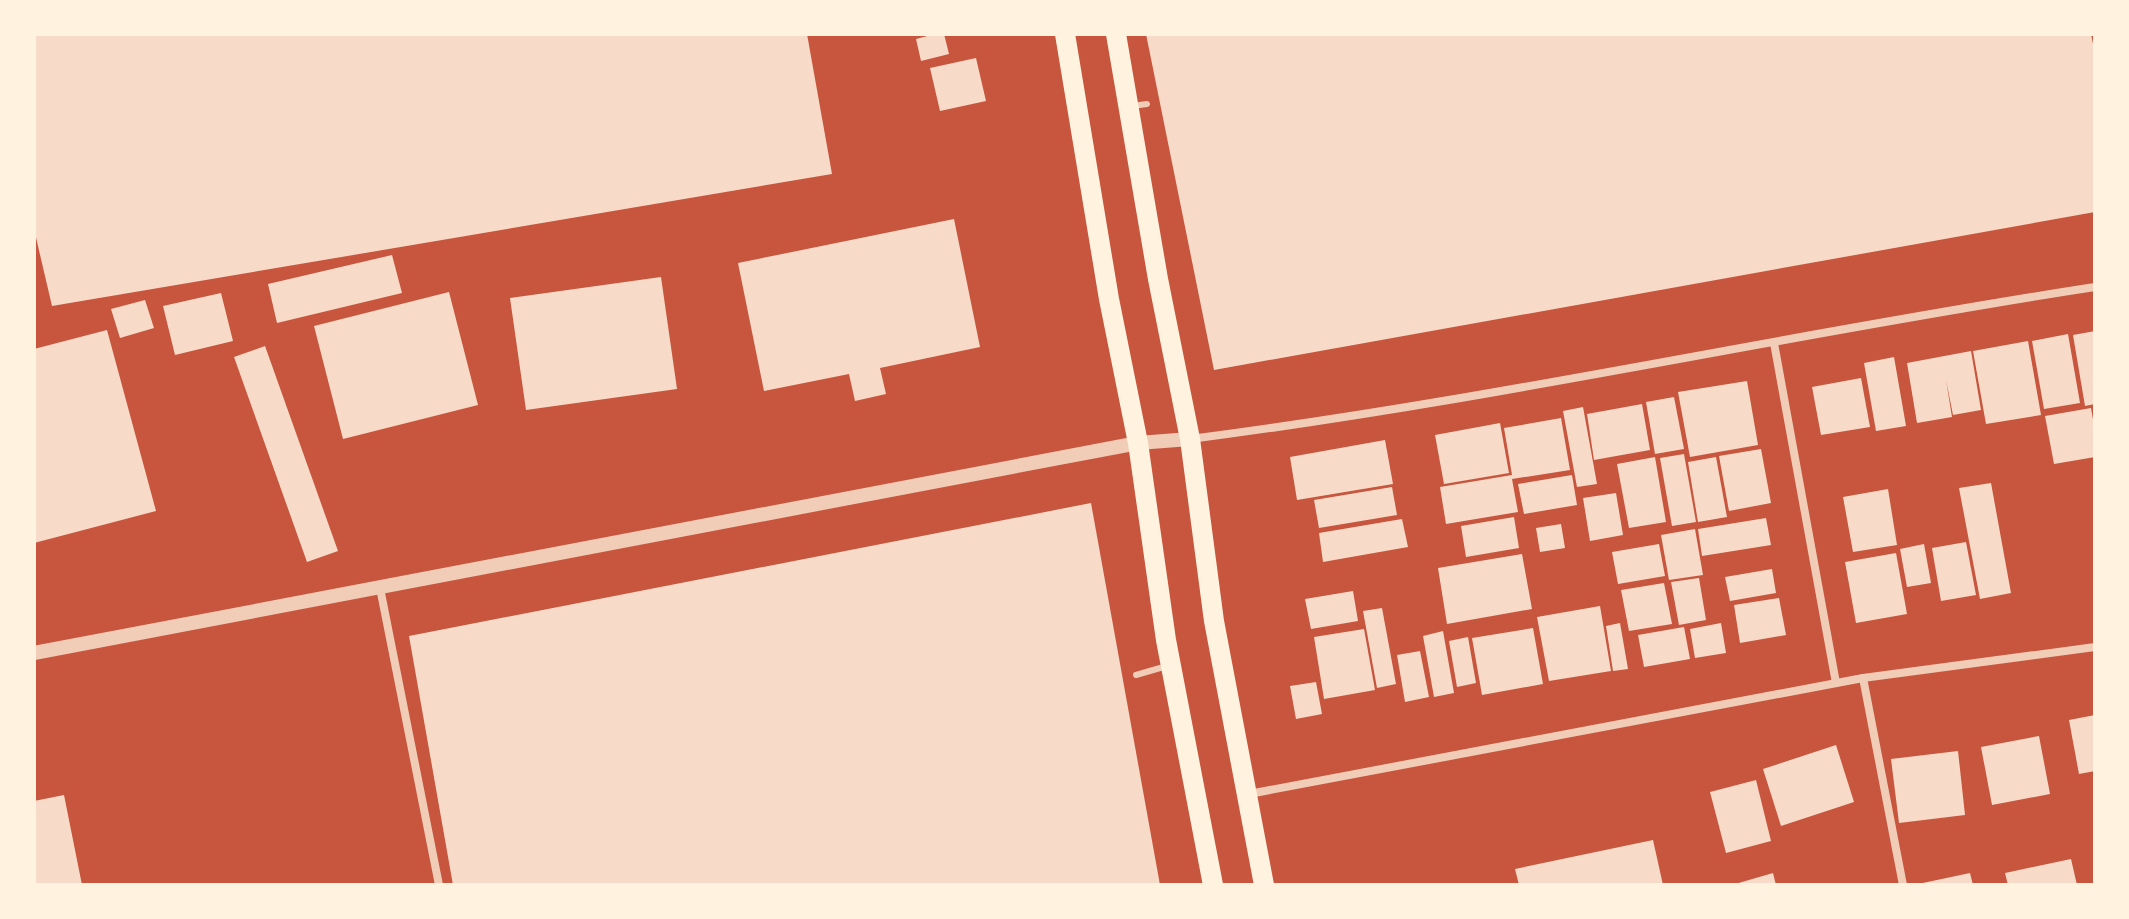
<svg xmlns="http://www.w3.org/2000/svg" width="2129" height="919" font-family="'PT Sans',sans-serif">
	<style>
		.building { fill: #f7dbc8 }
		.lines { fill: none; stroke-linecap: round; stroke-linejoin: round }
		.service { stroke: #f1ccb7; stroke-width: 6 }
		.minor { stroke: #f1ccb7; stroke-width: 8 }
		.tertiary { stroke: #f1ccb7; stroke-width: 14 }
		.primary { stroke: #fff3e0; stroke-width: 20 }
	</style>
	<rect width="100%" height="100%" fill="#c8553d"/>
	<g class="building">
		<path d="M 34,34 L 807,34 L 832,174 L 52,306 L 34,229 Z"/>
		<path d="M 935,34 L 944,34 L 949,54 L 921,61 L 916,39 Z"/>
		<path d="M 1146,34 L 2091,34 L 2095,54 L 2095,212 L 1214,370 Z"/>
		<path d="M 976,58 L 986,101 L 940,111 L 930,68 Z"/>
		<path d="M 954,219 L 980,347 L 880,368 L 886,394 L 855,401 L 849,374 L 764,391 L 738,263 Z"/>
		<path d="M 392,255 L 402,293 L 277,323 L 268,284 Z"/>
		<path d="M 661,277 L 677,389 L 526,410 L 510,298 Z"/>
		<path d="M 449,292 L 478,405 L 343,439 L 314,326 Z"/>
		<path d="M 221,293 L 233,341 L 175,355 L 163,306 Z"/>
		<path d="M 145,300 L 154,328 L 120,338 L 111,309 Z"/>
		<path d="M 107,330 L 156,511 L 34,543 L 34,349 Z"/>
		<path d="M 2095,331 L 2095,404 L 2085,406 L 2073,335 Z"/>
		<path d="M 2068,334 L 2080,403 L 2044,409 L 2032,341 Z"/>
		<path d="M 2028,341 L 2041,415 L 1986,424 L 1973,351 Z"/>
		<path d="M 265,346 L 338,551 L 307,562 L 234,357 Z"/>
		<path d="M 1971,351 L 1981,410 L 1953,415 L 1946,380 L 1952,417 L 1917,423 L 1907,363 Z"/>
		<path d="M 1894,357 L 1906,426 L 1876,431 L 1864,363 Z"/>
		<path d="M 1861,378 L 1870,427 L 1821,435 L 1812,387 Z"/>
		<path d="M 1747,381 L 1758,445 L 1690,457 L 1678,392 Z"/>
		<path d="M 1674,397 L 1684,449 L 1655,454 L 1646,402 Z"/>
		<path d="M 1642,404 L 1650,450 L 1594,460 L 1587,414 Z"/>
		<path d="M 1583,407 L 1597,484 L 1577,487 L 1563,411 Z"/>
		<path d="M 2091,408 L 2095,431 L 2095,457 L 2054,464 L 2045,416 Z"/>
		<path d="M 1561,418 L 1570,470 L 1512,479 L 1518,512 L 1446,524 L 1440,487 L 1512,475 L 1504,428 Z"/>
		<path d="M 1500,423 L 1509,473 L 1444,484 L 1435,435 Z"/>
		<path d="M 1385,440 L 1393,484 L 1297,500 L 1290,457 Z"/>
		<path d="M 1761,449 L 1771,503 L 1729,511 L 1719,456 Z"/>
		<path d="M 1684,454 L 1696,522 L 1672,526 L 1660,458 Z"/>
		<path d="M 1655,457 L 1666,522 L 1629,528 L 1617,464 Z"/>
		<path d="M 1716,457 L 1727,517 L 1698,522 L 1688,462 Z"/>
		<path d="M 1572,475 L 1577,505 L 1524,514 L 1518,484 Z"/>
		<path d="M 1991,483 L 2011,593 L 1980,599 L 1959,488 Z"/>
		<path d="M 1392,487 L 1397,515 L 1319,528 L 1314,500 Z"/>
		<path d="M 1888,489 L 1897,545 L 1853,552 L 1843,497 Z"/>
		<path d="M 1616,493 L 1623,535 L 1590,541 L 1583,498 Z"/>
		<path d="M 1091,503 L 1160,885 L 453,885 L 409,636 Z"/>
		<path d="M 1514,517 L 1519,548 L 1466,557 L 1461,526 Z"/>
		<path d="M 1766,518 L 1771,545 L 1702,556 L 1698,529 Z"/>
		<path d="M 1402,519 L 1408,547 L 1323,562 L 1319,533 Z"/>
		<path d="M 1561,524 L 1565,548 L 1540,552 L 1536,528 Z"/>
		<path d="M 1695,529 L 1703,575 L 1669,580 L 1661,535 Z"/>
		<path d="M 1966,542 L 1976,595 L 1941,601 L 1932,548 Z"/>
		<path d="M 1659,544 L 1665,576 L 1618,584 L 1612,552 Z"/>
		<path d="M 1924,544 L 1931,583 L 1907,587 L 1900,549 Z"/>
		<path d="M 1896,553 L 1907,614 L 1856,623 L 1845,562 Z"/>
		<path d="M 1522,554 L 1532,609 L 1447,624 L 1438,568 Z"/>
		<path d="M 1772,569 L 1776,593 L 1730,601 L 1725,577 Z"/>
		<path d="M 1699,578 L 1706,620 L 1679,625 L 1671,582 Z"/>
		<path d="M 1664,583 L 1672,624 L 1629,631 L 1621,590 Z"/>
		<path d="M 1353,591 L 1358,621 L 1311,629 L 1305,599 Z"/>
		<path d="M 1779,598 L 1786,635 L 1740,643 L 1734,605 Z"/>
		<path d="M 1600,606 L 1611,671 L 1549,681 L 1537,617 Z"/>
		<path d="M 1382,608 L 1396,684 L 1377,688 L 1363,611 Z"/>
		<path d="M 1620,623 L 1628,669 L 1613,671 L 1606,626 Z"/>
		<path d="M 1721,623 L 1726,653 L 1695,658 L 1690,629 Z"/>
		<path d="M 1684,627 L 1690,659 L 1644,667 L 1638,635 Z"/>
		<path d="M 1533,628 L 1543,684 L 1482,695 L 1472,638 Z"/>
		<path d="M 1364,629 L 1375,690 L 1324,699 L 1314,637 Z"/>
		<path d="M 1443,631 L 1454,693 L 1434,697 L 1423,636 Z"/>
		<path d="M 1468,637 L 1476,683 L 1457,687 L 1449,641 Z"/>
		<path d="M 1420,651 L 1429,697 L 1405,702 L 1397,655 Z"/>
		<path d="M 1316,682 L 1322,714 L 1296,719 L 1290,686 Z"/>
		<path d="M 2095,715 L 2095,771 L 2079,774 L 2069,720 Z"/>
		<path d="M 2039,736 L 2050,794 L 1992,805 L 1981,747 Z"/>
		<path d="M 1836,745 L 1854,802 L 1781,826 L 1763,769 Z"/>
		<path d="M 1958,751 L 1965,815 L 1899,823 L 1891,759 Z"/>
		<path d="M 1756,780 L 1771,841 L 1726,853 L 1710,792 Z"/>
		<path d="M 64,795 L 82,885 L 34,885 L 34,801 Z"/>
		<path d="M 1653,840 L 1663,885 L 1519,885 L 1515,869 Z"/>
		<path d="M 2071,859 L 2077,885 L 2008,885 L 2005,873 Z"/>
		<path d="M 1773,873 L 1776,885 L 1735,885 L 1735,884 Z"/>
		<path d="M 1970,873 L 1973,885 L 1918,885 L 1918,884 Z"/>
	</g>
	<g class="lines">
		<g class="service">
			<path d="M 1132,106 L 1147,104"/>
			<path d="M 1136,675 L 1167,666"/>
		</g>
		<g class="minor">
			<path d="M 1774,343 L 1836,683"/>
			<path d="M 1190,439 C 1494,400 1793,333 2095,287"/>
			<path d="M 380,588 L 439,885"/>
			<path d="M 1863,678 L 1903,885"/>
			<path d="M 1249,794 L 1863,678 L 2095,647"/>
		</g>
		<path class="tertiary" d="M 34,653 L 1138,443 L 1190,439"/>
		<g class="primary">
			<path d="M 1065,34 L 1109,299 L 1138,443 L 1166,640 L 1213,885"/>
			<path d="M 1116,34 L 1158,279 L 1190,439 L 1214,621 L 1264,885"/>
		</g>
	</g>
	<rect width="2129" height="919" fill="none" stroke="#fff3e0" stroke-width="72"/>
</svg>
